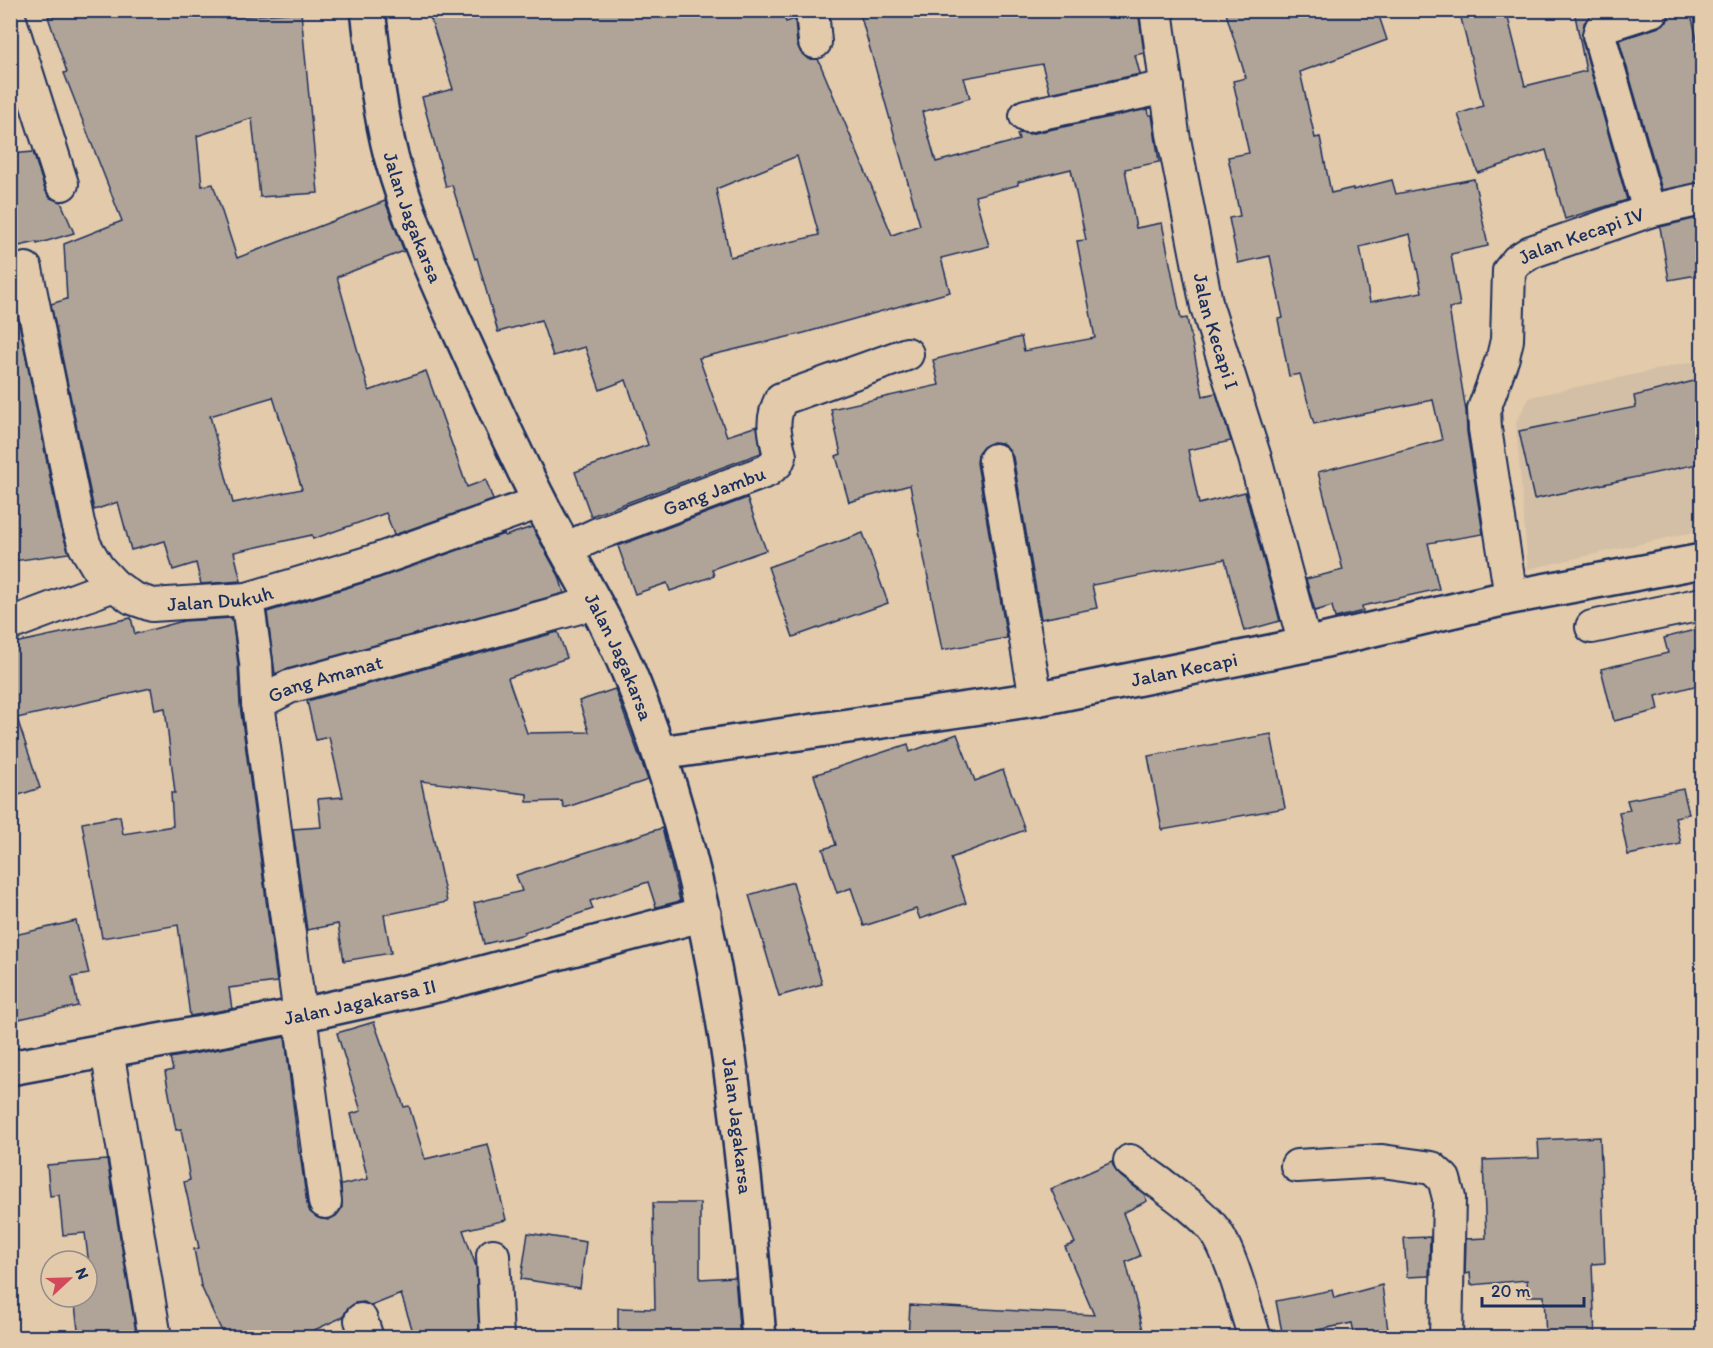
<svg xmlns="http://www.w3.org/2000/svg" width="1713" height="1348" font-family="Itim,sans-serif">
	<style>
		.built { fill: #d3bfa5 }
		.building { fill: #b0a498; stroke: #1b2f5e; stroke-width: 1.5; fill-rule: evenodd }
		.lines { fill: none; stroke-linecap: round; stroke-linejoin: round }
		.street-casing { stroke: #1b2f5e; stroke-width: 36 }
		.secondary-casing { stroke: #1b2f5e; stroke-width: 38 }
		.street { stroke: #e2caab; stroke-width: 32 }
		.secondary { stroke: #e2caab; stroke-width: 33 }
		.labels { text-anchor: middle; stroke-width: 6; stroke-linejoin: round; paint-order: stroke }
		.street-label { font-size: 20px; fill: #1b2f5e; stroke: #e2caab }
	</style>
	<rect width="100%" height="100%" fill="#e2caab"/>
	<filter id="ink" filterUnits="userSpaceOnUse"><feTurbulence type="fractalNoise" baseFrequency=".0167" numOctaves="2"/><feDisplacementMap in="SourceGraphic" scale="12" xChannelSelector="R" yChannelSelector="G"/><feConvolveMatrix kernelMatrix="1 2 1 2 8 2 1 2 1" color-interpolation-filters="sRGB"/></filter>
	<g filter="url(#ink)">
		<path class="built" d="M 1702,360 L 1702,530 L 1528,569 L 1516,422 L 1530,397 Z"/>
		<g class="building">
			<path d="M 66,10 L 220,10 L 221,18 L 301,12 L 318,193 L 260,197 L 252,118 L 197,136 L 202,186 L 213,184 L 237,258 L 385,201 L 404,251 L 337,277 L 369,391 L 426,371 L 467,487 L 486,480 L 493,500 L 394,535 L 386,513 L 313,539 L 312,535 L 234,552 L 241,581 L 201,584 L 196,563 L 173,570 L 165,541 L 131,550 L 118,502 L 94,510 L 51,304 L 67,299 L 64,244 L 122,221 L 64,73 L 67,72 L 48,17 ZM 273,397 L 302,489 L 233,503 L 210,416 Z"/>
			<path d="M 428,10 L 781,10 L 786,22 L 795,19 L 797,44 L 801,53 L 808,59 L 818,59 L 892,235 L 920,225 L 859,10 L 1138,10 L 1144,53 L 1135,55 L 1140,74 L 1050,93 L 1042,64 L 964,78 L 970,98 L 922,112 L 936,162 L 1019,140 L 1017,134 L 1021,133 L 1030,134 L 1148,109 L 1149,115 L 1152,115 L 1159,162 L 1125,169 L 1136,228 L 1162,223 L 1181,319 L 1187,318 L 1203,396 L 1216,393 L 1231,441 L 1188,450 L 1199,504 L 1245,492 L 1280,621 L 1244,631 L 1225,559 L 1092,585 L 1097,608 L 1041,619 L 1013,457 L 1008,448 L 1002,443 L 993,442 L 983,447 L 978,454 L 977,463 L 1007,638 L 942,650 L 910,485 L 849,502 L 836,456 L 841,454 L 831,409 L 939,385 L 933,360 L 1021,337 L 1024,351 L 1095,338 L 1077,241 L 1086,240 L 1071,169 L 1018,182 L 1018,185 L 975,196 L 989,246 L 941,258 L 950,292 L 804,333 L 699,358 L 727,436 L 757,426 L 761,453 L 591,516 L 575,472 L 648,445 L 626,380 L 600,390 L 585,347 L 553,356 L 541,320 L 498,332 L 477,258 L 475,259 L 452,185 L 446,187 L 422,97 L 453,89 ZM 797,156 L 819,235 L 730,257 L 716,189 Z"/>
			<path d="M 1225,10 L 1377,10 L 1387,40 L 1300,72 L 1315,138 L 1320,137 L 1331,193 L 1353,188 L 1353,190 L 1392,180 L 1396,194 L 1474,179 L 1488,246 L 1451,254 L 1460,306 L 1449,308 L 1466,411 L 1467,432 L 1483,534 L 1428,543 L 1439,589 L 1362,606 L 1363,611 L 1335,618 L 1332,606 L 1315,611 L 1306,579 L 1343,570 L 1318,472 L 1442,440 L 1433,400 L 1314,424 L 1300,374 L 1289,376 L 1278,319 L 1283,318 L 1270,256 L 1238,263 L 1229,218 L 1240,216 L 1228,157 L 1249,153 L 1233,81 L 1246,78 ZM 1410,234 L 1422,292 L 1370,302 L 1360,247 Z"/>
			<path d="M 1459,10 L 1506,10 L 1525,86 L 1586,71 L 1574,10 L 1596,10 L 1584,23 L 1582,40 L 1627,200 L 1565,219 L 1546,150 L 1478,173 L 1458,114 L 1483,106 Z"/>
			<path d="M 1671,10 L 1690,10 L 1702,60 L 1702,182 L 1662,190 L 1619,40 L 1659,27 L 1667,22 Z"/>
			<path d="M 33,152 L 45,190 L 50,198 L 61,202 L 74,233 L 37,244 L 37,242 L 10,248 L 10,154 Z"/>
			<path d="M 1702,217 L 1702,274 L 1669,280 L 1660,227 Z"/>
			<path d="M 17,313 L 60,527 L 69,553 L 14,561 L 10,539 L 10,315 Z"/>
			<path d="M 1702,379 L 1702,463 L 1534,499 L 1519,431 L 1636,407 L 1634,396 Z"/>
			<path d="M 747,498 L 766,550 L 712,569 L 714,576 L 670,591 L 667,583 L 635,594 L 618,546 Z"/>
			<path d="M 532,527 L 559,576 L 564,593 L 284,670 L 275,674 L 267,612 L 379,578 L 504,534 L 505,536 Z"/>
			<path d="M 863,533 L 888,603 L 793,637 L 768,567 Z"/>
			<path d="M 131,618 L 135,634 L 183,621 L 232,618 L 238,664 L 240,705 L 277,982 L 229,988 L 232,1009 L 190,1016 L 178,925 L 102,938 L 82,823 L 120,816 L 123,834 L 173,826 L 171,793 L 175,793 L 165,708 L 155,710 L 151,688 L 17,718 L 40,788 L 10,798 L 10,644 Z"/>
			<path d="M 1702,628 L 1702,684 L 1656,696 L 1659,710 L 1614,721 L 1601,669 L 1668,653 L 1664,638 Z"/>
			<path d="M 558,632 L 567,658 L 508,678 L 527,733 L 589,732 L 579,701 L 615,689 L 648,780 L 564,808 L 562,801 L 527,802 L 527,794 L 421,781 L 447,902 L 384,915 L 391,953 L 344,961 L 338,924 L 307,930 L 293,829 L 321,827 L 318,799 L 343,797 L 329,737 L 316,740 L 307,701 Z"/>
			<path d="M 957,734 L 975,781 L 1003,770 L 1025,830 L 951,858 L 966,903 L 920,919 L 916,909 L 864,926 L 851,888 L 837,893 L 823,849 L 836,845 L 814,775 L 908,744 L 910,752 Z"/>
			<path d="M 1271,734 L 1285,808 L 1162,830 L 1148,756 Z"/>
			<path d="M 1683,789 L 1689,814 L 1675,817 L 1681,844 L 1628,855 L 1619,812 L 1630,810 L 1627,800 Z"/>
			<path d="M 662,828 L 680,901 L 656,907 L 648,882 L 590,901 L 593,909 L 524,932 L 525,934 L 484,944 L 474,903 L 522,891 L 516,875 Z"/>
			<path d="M 793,882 L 822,984 L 779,996 L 749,895 Z"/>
			<path d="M 76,921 L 89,974 L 72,977 L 78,1006 L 10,1021 L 10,936 Z"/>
			<path d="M 374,1022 L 404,1107 L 409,1106 L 425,1159 L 488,1144 L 506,1220 L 463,1230 L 476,1266 L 479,1329 L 453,1338 L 415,1338 L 401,1294 L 371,1306 L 364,1302 L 355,1303 L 347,1309 L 343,1317 L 297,1338 L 225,1338 L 201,1286 L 194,1249 L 199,1248 L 184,1182 L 190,1180 L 181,1129 L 176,1130 L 165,1072 L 173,1070 L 170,1058 L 285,1037 L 299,1153 L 300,1153 L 307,1204 L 310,1212 L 318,1218 L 328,1220 L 336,1216 L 342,1208 L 341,1185 L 368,1179 L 351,1114 L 361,1111 L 337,1033 Z"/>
			<path d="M 1600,1137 L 1605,1263 L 1592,1264 L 1595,1338 L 1546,1338 L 1544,1296 L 1528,1296 L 1527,1280 L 1471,1285 L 1470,1273 L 1465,1274 L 1466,1239 L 1486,1238 L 1483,1160 L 1539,1158 L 1538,1140 Z"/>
			<path d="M 107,1160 L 137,1338 L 79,1338 L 74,1297 L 93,1297 L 85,1233 L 63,1235 L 59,1195 L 50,1196 L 47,1165 Z"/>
			<path d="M 1112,1162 L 1114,1168 L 1119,1175 L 1144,1194 L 1147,1201 L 1123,1213 L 1140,1256 L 1126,1262 L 1145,1338 L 908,1338 L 910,1305 L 1094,1315 L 1065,1247 L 1075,1243 L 1051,1189 Z"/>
			<path d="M 653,1203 L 700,1203 L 700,1279 L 735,1277 L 740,1338 L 618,1338 L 618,1308 L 655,1309 Z"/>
			<path d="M 528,1233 L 586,1242 L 580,1288 L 521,1279 Z"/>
			<path d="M 1430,1237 L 1429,1276 L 1407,1277 L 1404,1238 Z"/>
			<path d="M 1382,1285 L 1389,1338 L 1355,1338 L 1352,1323 L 1283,1337 L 1276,1301 L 1332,1290 L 1334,1298 Z"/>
		</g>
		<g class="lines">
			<g class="street-casing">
				<g id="street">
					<path d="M 812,10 L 815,42"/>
					<path id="s1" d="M 1156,10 L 1173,134 L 1207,307 L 1255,458 L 1305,645"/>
					<path d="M 10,20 L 62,184"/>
					<path d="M 1026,116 L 1167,87"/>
					<path d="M 1649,211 L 1599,35 L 1601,29 L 1606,25 L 1653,10"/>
					<path id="s2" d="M 26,269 L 78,523 L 85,546 L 98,568 L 114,585 L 132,598 L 152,605 L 247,599 L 374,561 L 540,502"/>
					<path d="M 995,460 L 1036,699"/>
					<path id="s3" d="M 565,549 L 598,534 L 767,471 L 777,463 L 780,456 C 775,433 770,422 781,399 L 907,354"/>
					<path id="s4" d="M 1511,597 L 1485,429 L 1484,409 L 1503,357 L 1507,340 L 1509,271 L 1517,261 L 1531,252 L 1649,211 L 1702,199"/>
					<path d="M 247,599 L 256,662 L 258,703 L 325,1202"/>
					<path d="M 10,624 L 114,585"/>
					<path d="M 1592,627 L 1702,604"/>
					<path id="s5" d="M 258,703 L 289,687 L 594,603"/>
					<path d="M 107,1050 L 155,1338"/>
					<path d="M 1130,1161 C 1154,1180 1199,1208 1216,1232 C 1232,1255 1245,1309 1255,1338"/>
					<path d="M 1297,1166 L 1382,1161 L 1432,1168 L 1444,1179 L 1449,1198 L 1446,1338"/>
					<path d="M 493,1255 L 497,1338"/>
					<path d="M 361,1320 L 367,1338"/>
				</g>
			</g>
			<g class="secondary-casing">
				<g id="secondary">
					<path id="s6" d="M 368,10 C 374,59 379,109 391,156 C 407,215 432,271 457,326 C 484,386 511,446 541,504 C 572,564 609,622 634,685 C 717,892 741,1117 759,1338"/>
					<path id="s7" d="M 660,753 L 1036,699 L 1305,645 L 1511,597 L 1702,561"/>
					<path id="s8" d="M 10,1068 L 301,1015 L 437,985 L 704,914"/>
				</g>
			</g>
			<use href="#street" class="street"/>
			<use href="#secondary" class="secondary"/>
		</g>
	</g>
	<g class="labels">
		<g class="street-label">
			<text dy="7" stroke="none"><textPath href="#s6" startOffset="213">Jalan Jagakarsa</textPath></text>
			<text dy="7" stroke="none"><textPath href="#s4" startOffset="414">Jalan Kecapi IV</textPath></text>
			<text dy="7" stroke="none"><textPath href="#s1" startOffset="327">Jalan Kecapi I</textPath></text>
			<text dy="7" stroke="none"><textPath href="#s3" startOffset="160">Gang Jambu</textPath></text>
			<text dy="7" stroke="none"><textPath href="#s2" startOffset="444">Jalan Dukuh</textPath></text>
			<text dy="7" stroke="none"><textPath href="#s6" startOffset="699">Jalan Jagakarsa</textPath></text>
			<text dy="7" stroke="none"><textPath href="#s7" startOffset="531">Jalan Kecapi</textPath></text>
			<text dy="7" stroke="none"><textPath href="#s5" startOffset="72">Gang Amanat</textPath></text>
			<text dy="7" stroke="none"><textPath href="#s8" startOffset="356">Jalan Jagakarsa II</textPath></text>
			<text dy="7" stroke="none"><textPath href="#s6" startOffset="1185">Jalan Jagakarsa</textPath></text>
		</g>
	</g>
	<rect width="1713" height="1348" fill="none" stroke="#e2caab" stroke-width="36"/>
	<rect x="18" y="18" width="1677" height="1312" fill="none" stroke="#1b2f5e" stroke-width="2" filter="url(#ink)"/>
	<g transform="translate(69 1279) rotate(68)"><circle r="28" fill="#e2caab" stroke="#928c8c" stroke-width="1.5"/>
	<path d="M0-4.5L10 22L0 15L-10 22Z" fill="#d1495b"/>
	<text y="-9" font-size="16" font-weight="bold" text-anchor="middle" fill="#1b2f5e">N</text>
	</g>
	<path d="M1482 1297v9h102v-9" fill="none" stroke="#1b2f5e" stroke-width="3"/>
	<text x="1491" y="1297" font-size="18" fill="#1b2f5e" stroke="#e2caab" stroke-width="4.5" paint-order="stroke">20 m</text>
</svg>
